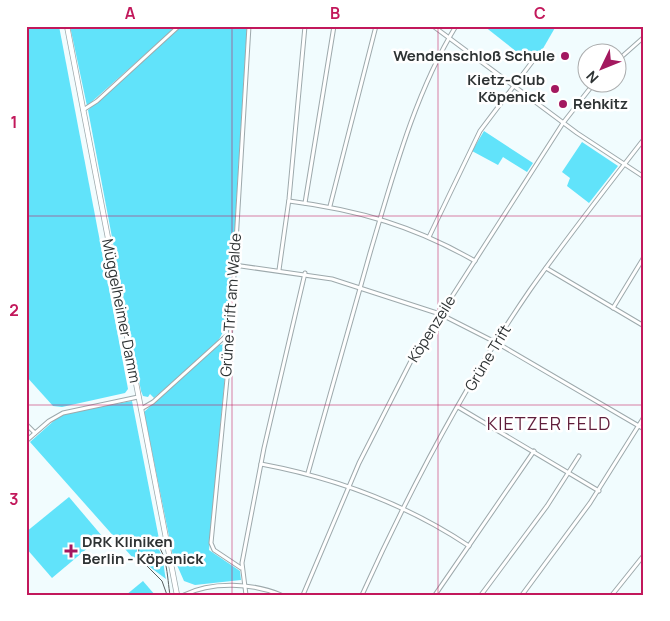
<svg xmlns="http://www.w3.org/2000/svg" width="670" height="621" font-family="Manrope,sans-serif">
	<style>
		.green { fill: #61e3fa }
		.lines { fill: none; stroke-linecap: round; stroke-linejoin: round }
		.street-casing { stroke: #9da9ac; stroke-width: 5 }
		.secondary-casing { stroke: #9da9ac; stroke-width: 6 }
		.street { stroke: #fff; stroke-width: 3 }
		.secondary { stroke: #fff; stroke-width: 4.5 }
		.tram { stroke: #585e5f; stroke-width: 1 }
		.grid { fill: none; stroke: #c2185b; stroke-width: 1; stroke-opacity: 0.55 }
		.poi-dot { fill: #a3185f; stroke: #fff; stroke-width: 2 }
		.labels { text-anchor: middle; stroke-width: 5; stroke-linejoin: round; paint-order: stroke }
		.poi-label { font-size: 15px; font-weight: bold; fill: #2e3334; stroke: #fff; text-anchor: end }
		.street-label { font-size: 15px; fill: #2e3334; stroke: #fff }
		.quarter-label { font-size: 18px; letter-spacing: 1px; fill: #5f1e3b; stroke: #fff }
		.neatline { fill: none; stroke: #c2185b; stroke-width: 2 }
		.grid-label { font-size: 16px; text-anchor: middle; font-weight: bold; fill: #c2185b }
	</style>
	<rect width="100%" height="100%" fill="#f1fcfe"/>
	<g class="green">
		<path d="M 26,26 L 59,26 L 128,389 L 125,393 L 62,407 L 53,406 L 26,376 Z"/>
		<path d="M 70,26 L 177,26 L 87,106 Z"/>
		<path d="M 181,26 L 247,26 L 229,324 C 222,331 221,338 215,345 L 154,398 L 150,394 L 148,397 L 143,396 L 141,391 L 88,110 Z"/>
		<path d="M 484,26 L 556,26 L 541,52 L 531,63 Z"/>
		<path d="M 484,131 L 533,163 L 527,172 L 503,157 L 498,165 L 472,151 Z"/>
		<path d="M 582,142 L 618,166 L 589,203 L 567,186 L 570,178 L 562,172 Z"/>
		<path d="M 228,344 L 209,550 L 240,571 L 241,580 L 195,585 L 184,581 L 173,556 L 144,412 L 218,345 Z"/>
		<path d="M 132,401 L 160,544 C 150,538 145,538 137,548 L 137,559 L 141,567 L 30,442 L 57,418 L 70,412 Z"/>
		<path d="M 69,497 L 102,536 L 52,578 L 26,548 L 26,532 Z"/>
		<path d="M 148,542 C 164,544 163,566 166,579 L 142,561 L 138,555 L 139,548 Z"/>
		<path d="M 143,581 L 155,595 L 126,595 Z"/>
	</g>
	<g class="lines">
		<g class="street-casing">
			<g id="street">
				<path d="M 433,26 L 577,133 L 644,177"/>
				<path d="M 618,60 L 644,37"/>
				<path d="M 83,110 L 97,101 L 179,26"/>
				<path d="M 289,201 C 359,210 414,226 475,261"/>
				<path d="M 305,203 L 334,26"/>
				<path d="M 330,206 L 376,26"/>
				<path d="M 429,237 L 480,131 L 532,62"/>
				<path d="M 234,265 L 332,279 L 440,314 L 497,343 L 644,429"/>
				<path d="M 546,268 L 644,326"/>
				<path d="M 279,270 L 289,199 L 305,26"/>
				<path d="M 613,308 L 644,257"/>
				<path d="M 458,407 L 599,491"/>
				<path d="M 141,409 L 153,402 L 226,336 L 230,336"/>
				<path d="M 26,424 L 35,433"/>
				<path d="M 26,441 L 49,421 L 63,413 L 138,397"/>
				<path d="M 261,464 C 336,478 406,504 469,546"/>
				<path d="M 308,473 C 328,400 349,327 370,253 C 393,176 414,95 456,26"/>
				<path d="M 241,568 L 214,550 L 211,543 L 229,358 L 249,26"/>
				<path d="M 184,595 C 212,581 253,583 281,595"/>
				<path d="M 246,595 L 242,563 L 264,448 L 305,273"/>
				<path d="M 303,595 L 359,463 L 412,359 L 563,123 L 595,82"/>
				<path d="M 362,595 C 410,489 464,386 530,290 C 566,239 605,189 644,139"/>
				<path d="M 435,595 L 534,451"/>
				<path d="M 481,595 L 547,506 L 579,456"/>
				<path d="M 522,595 L 590,503 L 644,417"/>
				<path d="M 612,595 L 644,555"/>
			</g>
		</g>
		<g class="secondary-casing">
			<path id="secondary" d="M 67,26 L 177,595"/>
		</g>
		<use href="#street" class="street"/>
		<use href="#secondary" class="secondary"/>
		<path class="tram" d="M 167,595 L 162,581 L 138,557 L 139,548 L 147,541 C 168,541 167,580 170,595"/>
	</g>
	<path class="grid" d="M 232,26 L 232,595M 438,26 L 438,595M 26,216 L 644,216M 26,405 L 644,405"/>
	<g class="poi-dot">
		<circle cx="565" cy="56" r="5"/>
		<circle cx="555" cy="89" r="5"/>
		<circle cx="563" cy="104" r="5"/>
		<path d="M68.5 543.5h5v5h5v5h-5v5h-5v-5h-5v-5h5z"/>
	</g>
	<g class="labels">
		<g class="poi-label">
			<text x="555" y="61">Wendenschloß Schule</text>
			<text x="545" y="85">Kietz-Club<tspan x="545" dy="17">Köpenick</tspan></text>
			<text x="573" y="109" text-anchor="start">Rehkitz</text>
			<text x="82" y="547" text-anchor="start">DRK Kliniken<tspan x="82" dy="17">Berlin - Köpenick</tspan></text>
		</g>
		<g class="street-label">
			<text transform="translate(231 305) rotate(-86)" y="5">Grüne Trift am Walde</text>
			<text transform="translate(121 311) rotate(79)" y="5">Müggelheimer Damm</text>
			<text transform="translate(432 329) rotate(-58)" y="5">Köpenzeile</text>
			<text transform="translate(488 358) rotate(-59)" y="5">Grüne Trift</text>
		</g>
		<g class="quarter-label">
			<text x="549" y="430">KIETZER FELD</text>
		</g>
	</g>
	<rect width="670" height="621" fill="none" stroke="#ffffff" stroke-width="55"/>
	<g transform="translate(602 68) rotate(227)"><circle r="24" fill="#ffffff" stroke="#abadae"/>
	<path d="M0-4L9 19L0 12L-9 19Z" fill="#a3185f"/>
	<text y="-8" font-size="14" font-weight="bold" text-anchor="middle" fill="#2e3334">N</text>
	</g>
	<rect x="28" y="28" width="614" height="566" class="neatline"/>
	<g class="grid-label">
		<text x="130" y="19">A</text>
		<text x="335" y="19">B</text>
		<text x="540" y="19">C</text>
		<text x="14" y="128">1</text>
		<text x="14" y="316">2</text>
		<text x="14" y="505">3</text>
	</g>
</svg>
